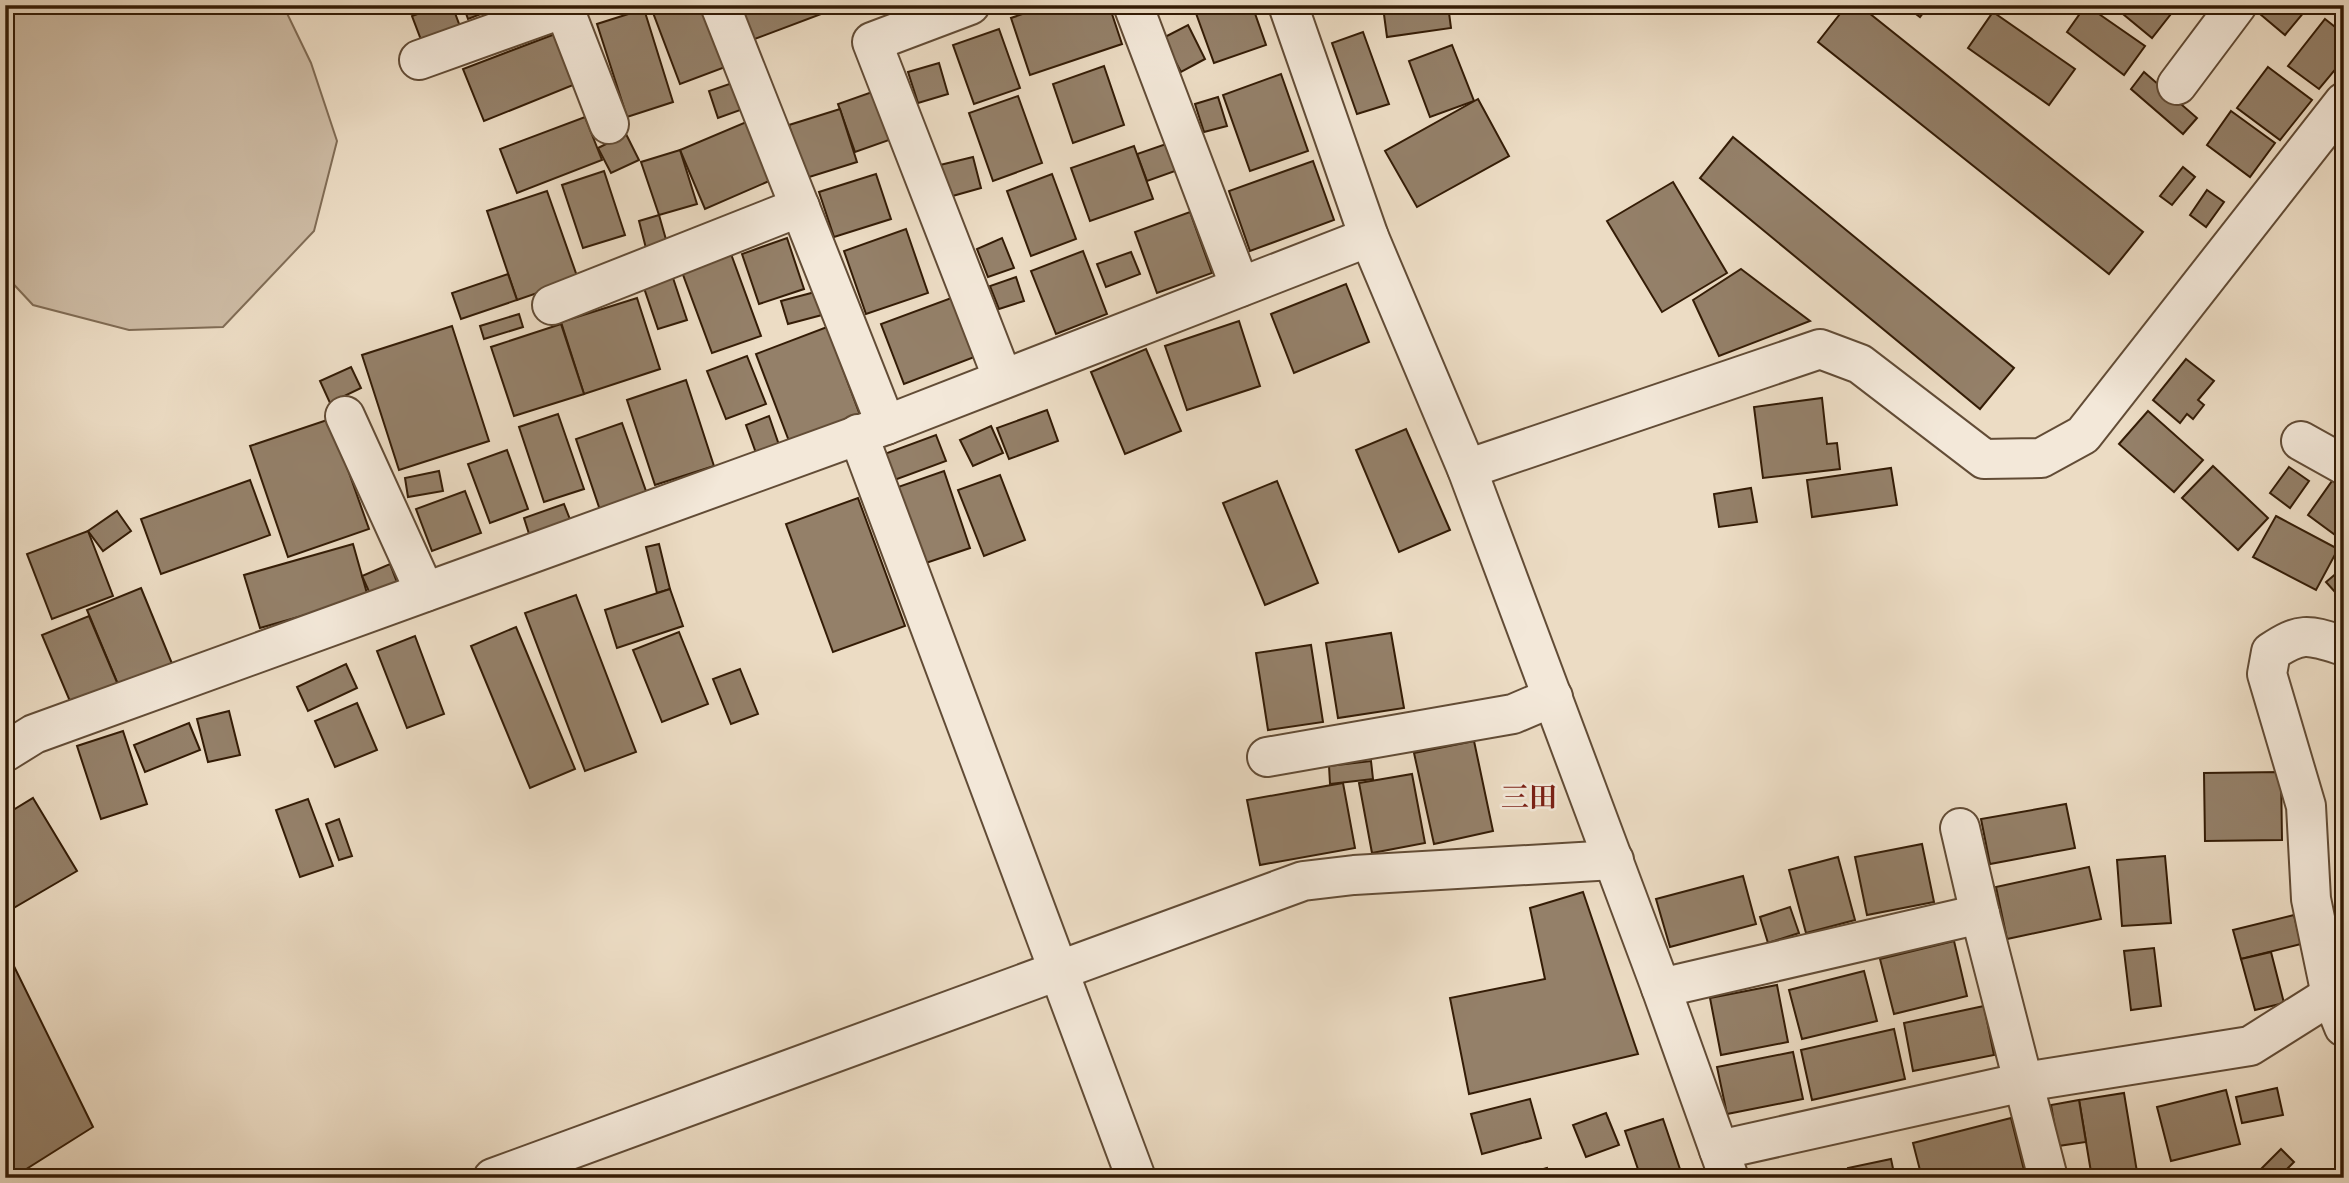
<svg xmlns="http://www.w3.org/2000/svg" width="2349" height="1183" font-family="'IM FELL Great Primer','Noto Serif JP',serif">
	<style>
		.garden { fill: #cdbba4; stroke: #806c55; stroke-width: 2 }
		.building { fill: #948069; stroke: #341c06; stroke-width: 2 }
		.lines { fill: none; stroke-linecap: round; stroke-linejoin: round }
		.minor-casing { stroke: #624c36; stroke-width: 42 }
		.minor { stroke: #f3e8d9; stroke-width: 38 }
		.labels { text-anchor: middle; stroke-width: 5; stroke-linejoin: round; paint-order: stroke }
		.neighbourhood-label { font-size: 28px; font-weight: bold; fill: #7a1f14; stroke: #f3e8d9 }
	</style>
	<rect width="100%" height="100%" fill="#ecdcc4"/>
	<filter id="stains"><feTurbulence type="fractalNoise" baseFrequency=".00286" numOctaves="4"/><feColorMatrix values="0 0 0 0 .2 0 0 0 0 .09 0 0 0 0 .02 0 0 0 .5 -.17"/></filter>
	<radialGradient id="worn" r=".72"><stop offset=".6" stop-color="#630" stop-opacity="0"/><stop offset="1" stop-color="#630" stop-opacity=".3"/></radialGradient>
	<path class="garden" d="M 5,5 L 283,5 L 311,63 L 337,141 L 314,231 L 223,327 L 129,330 L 33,305 L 5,275 Z"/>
	<g class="building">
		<path d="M 442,5 L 452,5 L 462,32 L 423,45 L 412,16 Z"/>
		<path d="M 463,5 L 504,5 L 468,19 Z"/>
		<path d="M 664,5 L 705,5 L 728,66 L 680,84 L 652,10 Z"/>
		<path d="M 739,5 L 845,5 L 752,40 Z"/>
		<path d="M 882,5 L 918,5 L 887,17 Z"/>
		<path d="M 1049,5 L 1109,5 L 1122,44 L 1030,75 L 1011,18 Z"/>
		<path d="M 1193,5 L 1252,5 L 1266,45 L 1214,63 Z"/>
		<path d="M 1393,5 L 1448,5 L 1451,28 L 1387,37 L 1383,7 Z"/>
		<path d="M 1847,5 L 1859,5 L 2143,232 L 2109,274 L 1818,42 Z"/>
		<path d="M 1904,5 L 1929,5 L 1920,17 Z"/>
		<path d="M 2086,5 L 2145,46 L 2124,75 L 2067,32 Z"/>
		<path d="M 2112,5 L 2178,5 L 2152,38 Z"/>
		<path d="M 2258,5 L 2310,5 L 2285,35 L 2254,9 Z"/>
		<path d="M 644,9 L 673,102 L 627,117 L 597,24 Z"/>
		<path d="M 1993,12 L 2075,69 L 2049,105 L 1968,48 Z"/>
		<path d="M 2325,19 L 2344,34 L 2344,59 L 2319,89 L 2288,66 Z"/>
		<path d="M 1188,25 L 1205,59 L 1181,72 L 1163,38 Z"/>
		<path d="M 999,29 L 1020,88 L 974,104 L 953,45 Z"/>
		<path d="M 563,31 L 583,81 L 484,121 L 463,69 Z"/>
		<path d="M 1363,32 L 1389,104 L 1357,114 L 1332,43 Z"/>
		<path d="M 1452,45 L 1474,101 L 1430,117 L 1409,61 Z"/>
		<path d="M 939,63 L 948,94 L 918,103 L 908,72 Z"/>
		<path d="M 1104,66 L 1124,125 L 1073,143 L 1053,84 Z"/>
		<path d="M 2268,67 L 2312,100 L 2280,140 L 2237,108 Z"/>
		<path d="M 2144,72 L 2197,118 L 2183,134 L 2131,89 Z"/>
		<path d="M 1281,74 L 1308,151 L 1250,171 L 1223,95 Z"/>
		<path d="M 738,81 L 746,108 L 718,118 L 709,91 Z"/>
		<path d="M 875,91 L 892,139 L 855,152 L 838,104 Z"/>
		<path d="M 1018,96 L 1042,163 L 993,181 L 969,113 Z"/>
		<path d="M 1218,97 L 1227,126 L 1204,132 L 1195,104 Z"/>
		<path d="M 1478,99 L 1509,156 L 1417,207 L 1385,151 Z"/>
		<path d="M 840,109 L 857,162 L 806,178 L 789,125 Z"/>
		<path d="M 2231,111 L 2275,143 L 2250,177 L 2207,145 Z"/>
		<path d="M 585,117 L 602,160 L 517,193 L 500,149 Z"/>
		<path d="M 751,120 L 776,178 L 705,209 L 680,150 Z"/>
		<path d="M 626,134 L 639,160 L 611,173 L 598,148 Z"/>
		<path d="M 1733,137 L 2014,368 L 1980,409 L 1700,178 Z"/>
		<path d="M 1169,143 L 1178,170 L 1147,181 L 1137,154 Z"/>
		<path d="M 1134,146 L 1153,199 L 1090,221 L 1071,168 Z"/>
		<path d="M 680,150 L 697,204 L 659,215 L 641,162 Z"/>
		<path d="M 973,157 L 981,188 L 949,197 L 940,165 Z"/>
		<path d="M 1313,161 L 1334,220 L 1250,251 L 1229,191 Z"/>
		<path d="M 2183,167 L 2195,177 L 2172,205 L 2160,196 Z"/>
		<path d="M 604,171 L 625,235 L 583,248 L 562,185 Z"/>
		<path d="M 876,174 L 891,219 L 834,237 L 819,192 Z"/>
		<path d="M 1052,174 L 1076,239 L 1031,256 L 1007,191 Z"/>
		<path d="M 1673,182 L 1727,273 L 1662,312 L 1607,221 Z"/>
		<path d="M 2207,190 L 2224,202 L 2206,227 L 2190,215 Z"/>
		<path d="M 547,191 L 578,279 L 517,300 L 487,211 Z"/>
		<path d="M 1190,212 L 1212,273 L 1157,293 L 1135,232 Z"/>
		<path d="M 659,215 L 669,250 L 648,256 L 639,221 Z"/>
		<path d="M 906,229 L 928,293 L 866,314 L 844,251 Z"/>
		<path d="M 787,238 L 804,289 L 759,304 L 742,254 Z"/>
		<path d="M 1002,238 L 1014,268 L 988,277 L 977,249 Z"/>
		<path d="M 1083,251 L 1107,314 L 1056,334 L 1031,271 Z"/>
		<path d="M 1131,252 L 1140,274 L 1106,287 L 1097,264 Z"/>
		<path d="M 731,254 L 761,336 L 712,353 L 682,272 Z"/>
		<path d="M 1741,269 L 1810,321 L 1719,356 L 1693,300 Z"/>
		<path d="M 508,274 L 517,300 L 461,319 L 452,293 Z"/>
		<path d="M 672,275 L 687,320 L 658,329 L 643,285 Z"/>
		<path d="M 1016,277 L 1024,301 L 999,309 L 990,286 Z"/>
		<path d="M 1346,284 L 1369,342 L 1294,373 L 1271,314 Z"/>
		<path d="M 815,292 L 822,315 L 788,324 L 781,301 Z"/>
		<path d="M 954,297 L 977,356 L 904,384 L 881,324 Z"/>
		<path d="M 637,298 L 660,369 L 584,394 L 561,322 Z"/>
		<path d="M 519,314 L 523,327 L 484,339 L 480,326 Z"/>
		<path d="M 1239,321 L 1260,386 L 1187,410 L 1165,346 Z"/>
		<path d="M 561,324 L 584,394 L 514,416 L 491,347 Z"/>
		<path d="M 452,326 L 489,441 L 399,470 L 362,355 Z"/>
		<path d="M 827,327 L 860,415 L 789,441 L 756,354 Z"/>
		<path d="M 1146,349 L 1181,431 L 1125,454 L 1091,372 Z"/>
		<path d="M 747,356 L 766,404 L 726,419 L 707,371 Z"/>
		<path d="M 2186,359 L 2214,381 L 2198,400 L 2204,405 L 2193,419 L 2187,414 L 2180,423 L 2153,400 Z"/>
		<path d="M 351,367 L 361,388 L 330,403 L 320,381 Z"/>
		<path d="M 686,380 L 714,466 L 655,485 L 627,400 Z"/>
		<path d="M 1822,398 L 1827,444 L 1837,443 L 1840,469 L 1763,478 L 1754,407 Z"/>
		<path d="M 1047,410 L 1058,441 L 1009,459 L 997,428 Z"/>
		<path d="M 2148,411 L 2203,460 L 2174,492 L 2119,444 Z"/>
		<path d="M 558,414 L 584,489 L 544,502 L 519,427 Z"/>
		<path d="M 769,416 L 779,445 L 756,453 L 746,425 Z"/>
		<path d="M 330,419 L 369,529 L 288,557 L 250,446 Z"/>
		<path d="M 622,423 L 647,494 L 600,510 L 576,439 Z"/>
		<path d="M 991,426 L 1003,453 L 973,466 L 960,440 Z"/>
		<path d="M 1406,429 L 1450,530 L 1399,552 L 1356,450 Z"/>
		<path d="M 936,435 L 946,461 L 889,482 L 879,456 Z"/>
		<path d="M 507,450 L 528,509 L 490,523 L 468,464 Z"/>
		<path d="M 2213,466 L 2268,518 L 2238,550 L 2182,498 Z"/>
		<path d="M 2289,467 L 2309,481 L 2290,508 L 2270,493 Z"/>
		<path d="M 1891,468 L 1897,505 L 1812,517 L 1807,480 Z"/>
		<path d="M 439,471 L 443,491 L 408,497 L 405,478 Z"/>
		<path d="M 944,471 L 970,548 L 923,564 L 898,487 Z"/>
		<path d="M 2337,474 L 2344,479 L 2344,537 L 2342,540 L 2308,515 Z"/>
		<path d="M 1000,475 L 1025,540 L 984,556 L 958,490 Z"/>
		<path d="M 250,480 L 270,535 L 161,574 L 141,519 Z"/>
		<path d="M 1277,481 L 1318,583 L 1265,605 L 1223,503 Z"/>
		<path d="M 1751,488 L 1757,522 L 1719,527 L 1714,494 Z"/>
		<path d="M 465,491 L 481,533 L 432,551 L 416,509 Z"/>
		<path d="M 858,498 L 905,626 L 833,652 L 786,524 Z"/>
		<path d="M 564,504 L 571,522 L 530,537 L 524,518 Z"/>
		<path d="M 117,511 L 131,531 L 103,551 L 88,531 Z"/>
		<path d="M 2276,516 L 2338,549 L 2316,590 L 2253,557 Z"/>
		<path d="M 88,531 L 113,596 L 52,619 L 27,554 Z"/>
		<path d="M 353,544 L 368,597 L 260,628 L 244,575 Z"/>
		<path d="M 659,544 L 670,589 L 657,593 L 646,547 Z"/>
		<path d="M 390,564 L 398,585 L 371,596 L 362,576 Z"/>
		<path d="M 2344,567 L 2344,602 L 2326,582 Z"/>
		<path d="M 141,588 L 173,666 L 119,687 L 87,610 Z"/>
		<path d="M 670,589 L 683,626 L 617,648 L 605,610 Z"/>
		<path d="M 576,595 L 636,752 L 585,771 L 525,613 Z"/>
		<path d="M 89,616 L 119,687 L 72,706 L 42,635 Z"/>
		<path d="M 516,627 L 575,769 L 530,788 L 471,646 Z"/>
		<path d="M 679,632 L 708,704 L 662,722 L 633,650 Z"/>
		<path d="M 1391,633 L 1404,708 L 1338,718 L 1326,643 Z"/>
		<path d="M 415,636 L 444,714 L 407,728 L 377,651 Z"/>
		<path d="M 1311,645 L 1323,722 L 1268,730 L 1256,653 Z"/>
		<path d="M 346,664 L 357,688 L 308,711 L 297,687 Z"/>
		<path d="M 740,669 L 758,714 L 731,724 L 713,679 Z"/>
		<path d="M 357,703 L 377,750 L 335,767 L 315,721 Z"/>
		<path d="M 229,711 L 240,755 L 208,762 L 197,719 Z"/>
		<path d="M 189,723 L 200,750 L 145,772 L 134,745 Z"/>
		<path d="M 123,731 L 147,804 L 101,819 L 77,746 Z"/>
		<path d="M 1474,741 L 1493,831 L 1434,844 L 1414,753 Z"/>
		<path d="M 1371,761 L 1373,779 L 1330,784 L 1329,766 Z"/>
		<path d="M 2281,772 L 2282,840 L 2205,841 L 2204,773 Z"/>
		<path d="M 1412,774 L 1425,843 L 1372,853 L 1359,783 Z"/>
		<path d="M 1343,783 L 1355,848 L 1260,865 L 1247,800 Z"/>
		<path d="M 33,798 L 77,871 L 5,913 L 5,815 Z"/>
		<path d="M 308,799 L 333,866 L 300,877 L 276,810 Z"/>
		<path d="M 2066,804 L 2075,848 L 1990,864 L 1981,819 Z"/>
		<path d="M 339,819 L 352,856 L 339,860 L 326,824 Z"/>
		<path d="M 1922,844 L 1934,902 L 1867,915 L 1855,857 Z"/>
		<path d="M 2165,856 L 2171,923 L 2122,926 L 2117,860 Z"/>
		<path d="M 1838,857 L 1855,920 L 1806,933 L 1789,870 Z"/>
		<path d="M 2089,867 L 2101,919 L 2007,939 L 1996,887 Z"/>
		<path d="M 1743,876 L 1756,924 L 1670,947 L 1656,899 Z"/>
		<path d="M 1583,892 L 1638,1054 L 1469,1094 L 1450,998 L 1545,979 L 1530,908 Z"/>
		<path d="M 1790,907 L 1799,933 L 1768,943 L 1760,917 Z"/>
		<path d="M 2294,915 L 2301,944 L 2241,959 L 2233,930 Z"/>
		<path d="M 1954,941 L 1967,996 L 1894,1014 L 1880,959 Z"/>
		<path d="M 5,948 L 93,1127 L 12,1178 L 5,1178 Z"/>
		<path d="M 2154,948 L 2161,1006 L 2131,1010 L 2124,951 Z"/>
		<path d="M 2271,952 L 2284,1003 L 2255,1010 L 2241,959 Z"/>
		<path d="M 1864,971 L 1877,1021 L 1802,1039 L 1789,990 Z"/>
		<path d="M 1777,985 L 1788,1042 L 1721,1055 L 1710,998 Z"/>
		<path d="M 1984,1006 L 1994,1055 L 1913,1071 L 1904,1023 Z"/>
		<path d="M 1894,1029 L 1905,1079 L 1812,1100 L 1801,1050 Z"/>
		<path d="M 1793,1052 L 1803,1099 L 1727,1114 L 1717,1067 Z"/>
		<path d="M 2277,1088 L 2283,1115 L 2242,1123 L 2236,1097 Z"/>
		<path d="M 2226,1090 L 2240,1144 L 2171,1161 L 2157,1107 Z"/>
		<path d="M 2124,1093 L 2138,1178 L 2092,1178 L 2079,1100 Z"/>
		<path d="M 1530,1099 L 1541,1138 L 1482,1154 L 1471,1114 Z"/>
		<path d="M 2079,1100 L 2086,1142 L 2058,1146 L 2051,1105 Z"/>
		<path d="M 1606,1113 L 1619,1145 L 1586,1157 L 1573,1125 Z"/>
		<path d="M 2011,1118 L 2026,1178 L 1922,1178 L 1913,1143 Z"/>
		<path d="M 1663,1119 L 1683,1178 L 1641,1178 L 1625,1131 Z"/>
		<path d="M 2281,1149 L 2294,1162 L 2278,1178 L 2258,1178 L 2255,1175 Z"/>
		<path d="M 1891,1159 L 1895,1178 L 1850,1178 L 1848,1168 Z"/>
		<path d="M 1547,1168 L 1550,1178 L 1511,1178 Z"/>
	</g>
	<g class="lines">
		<g class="minor-casing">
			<g id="minor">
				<path d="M 720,5 L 886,425"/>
				<path d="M 970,5 L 872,42 L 1003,379"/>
				<path d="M 1133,5 L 1240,287"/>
				<path d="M 1288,5 L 1369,237 L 1467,469 L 1661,988 L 1729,1178"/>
				<path d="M 419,60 L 564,8 L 609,124"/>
				<path d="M 2177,85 L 2237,5"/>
				<path d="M 552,305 L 800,207"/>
				<path d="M 345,416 L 425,592"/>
				<path d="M 858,434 L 1136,1178"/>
				<path d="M 2301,441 L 2344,465"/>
				<path d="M 1467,469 L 1820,349 L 1860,364 L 1984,459 L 2041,458 L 2083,435 L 2344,102"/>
				<path d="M 2344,646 C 2309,635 2302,631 2271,652 L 2267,674 L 2306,806 L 2311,899 L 2331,995 L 2344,1027"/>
				<path d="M 5,752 L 34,734 L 886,425 L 1369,237"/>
				<path d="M 1267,757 L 1513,714 L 1553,697"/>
				<path d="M 1960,828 L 1980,914 L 2048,1178"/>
				<path d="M 1661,988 L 1980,914"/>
				<path d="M 1719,1150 L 2024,1082 L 2250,1046 L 2331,995 L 2344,992"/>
				<path d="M 493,1178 L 1303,881 L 1354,875 L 1614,860"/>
			</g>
		</g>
		<use href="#minor" class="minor"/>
	</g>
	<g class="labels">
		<g class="neighbourhood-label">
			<text x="1529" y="807">三田</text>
		</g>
	</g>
	<rect width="2349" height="1183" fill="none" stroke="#ecdcc4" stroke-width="28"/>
	<rect x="7" y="7" width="2335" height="1169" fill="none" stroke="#341c06" stroke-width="3.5"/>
	<rect x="14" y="14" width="2321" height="1155" fill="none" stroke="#341c06" stroke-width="2"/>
	<rect width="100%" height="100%" filter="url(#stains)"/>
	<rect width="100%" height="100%" fill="url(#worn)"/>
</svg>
